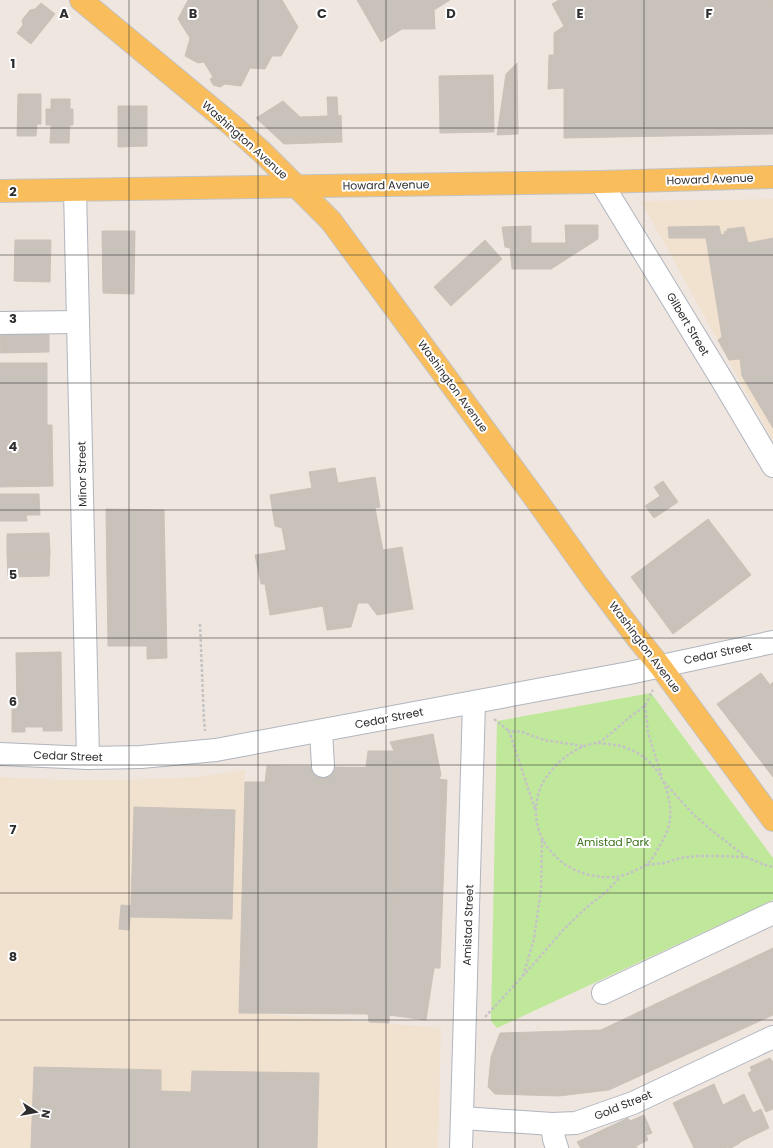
<svg xmlns="http://www.w3.org/2000/svg" width="773" height="1148" font-family="Poppins,sans-serif">
	<style>
		.education { fill: #f1e1cf }
		.green { fill: #c0e89a }
		.building { fill: #c8c2bb; stroke: #cbc2b9 }
		.lines { fill: none; stroke-linecap: round; stroke-linejoin: round }
		.minor-casing { stroke: #b0b5be; stroke-width: 24 }
		.major-casing { stroke: #c4c4c4; stroke-width: 24 }
		.path { stroke: #c4c4c4; stroke-width: 2.5; stroke-dasharray: 3 2; stroke-linecap: butt }
		.minor { stroke: #fff; stroke-width: 22 }
		.major { stroke: #f9bd5b; stroke-width: 22 }
		.grid { fill: none; stroke: #2e2e2e; stroke-width: 1; stroke-opacity: 0.55 }
		.labels { text-anchor: middle; stroke-width: 4; stroke-linejoin: round; paint-order: stroke }
		.street-label { font-size: 11px; fill: #2e2e2e; stroke: #fff }
		.park-label { font-size: 11px; fill: #377117; stroke: #fff }
		.grid-label { font-size: 13px; text-anchor: middle; font-weight: bold; fill: #2e2e2e; stroke: #fff; stroke-width: 4; stroke-linejoin: round; paint-order: stroke }
	</style>
	<rect width="100%" height="100%" fill="#efe6e0"/>
	<g class="education">
		<path d="M 773,199 L 773,441 L 641,201 Z"/>
		<path d="M 245,770 L 239,1012 L 441,1028 L 438,1148 L 0,1148 L 0,777 L 60,780 L 130,780 L 198,777 Z"/>
	</g>
	<path class="green" d="M 651,693 L 773,858 L 773,900 L 497,1028 L 491,1021 L 497,721 Z"/>
	<g class="building">
		<path d="M 188,0 L 282,0 L 298,27 L 281,56 L 272,56 L 265,69 L 250,68 L 241,86 L 225,84 L 220,87 L 213,85 L 210,79 L 213,77 L 204,62 L 198,63 L 185,56 L 190,38 L 178,19 Z"/>
		<path d="M 357,0 L 450,0 L 434,10 L 435,29 L 402,29 L 381,42 Z"/>
		<path d="M 559,0 L 773,0 L 773,134 L 564,138 L 564,88 L 548,89 L 549,55 L 554,55 L 554,33 L 564,26 L 552,4 Z"/>
		<path d="M 41,3 L 55,14 L 31,44 L 17,33 L 23,25 L 22,20 L 30,10 L 35,9 Z"/>
		<path d="M 517,63 L 518,134 L 497,135 L 506,74 Z"/>
		<path d="M 493,75 L 494,132 L 440,133 L 439,76 Z"/>
		<path d="M 18,94 L 41,94 L 41,124 L 37,124 L 36,136 L 17,136 Z"/>
		<path d="M 327,97 L 337,97 L 338,116 L 341,115 L 342,142 L 284,144 L 256,118 L 283,101 L 300,117 L 328,116 Z"/>
		<path d="M 51,99 L 70,99 L 70,109 L 73,109 L 73,125 L 70,125 L 69,143 L 50,143 L 51,125 L 46,125 L 46,109 L 51,109 Z"/>
		<path d="M 118,106 L 147,106 L 147,146 L 118,147 Z"/>
		<path d="M 565,225 L 598,225 L 598,239 L 551,269 L 512,269 L 510,248 L 505,247 L 502,227 L 531,226 L 531,243 L 566,243 Z"/>
		<path d="M 719,226 L 721,235 L 725,234 L 724,232 L 727,231 L 727,229 L 744,227 L 748,243 L 773,238 L 773,428 L 742,376 L 740,359 L 729,360 L 718,340 L 722,337 L 706,238 L 669,238 L 668,227 Z"/>
		<path d="M 102,231 L 135,231 L 134,294 L 103,293 Z"/>
		<path d="M 15,240 L 51,240 L 50,282 L 14,281 Z"/>
		<path d="M 485,240 L 502,259 L 451,306 L 434,287 Z"/>
		<path d="M 40,326 L 40,334 L 49,335 L 49,352 L 0,353 L 1,327 Z"/>
		<path d="M 0,363 L 47,363 L 47,425 L 52,425 L 53,486 L 0,487 Z"/>
		<path d="M 335,468 L 338,483 L 375,477 L 380,507 L 375,508 L 383,550 L 402,547 L 413,609 L 377,615 L 368,603 L 358,603 L 351,627 L 327,630 L 323,606 L 270,615 L 265,584 L 261,584 L 255,555 L 286,550 L 282,528 L 275,526 L 270,495 L 312,488 L 309,472 Z"/>
		<path d="M 663,481 L 678,502 L 654,518 L 645,506 L 660,496 L 654,487 Z"/>
		<path d="M 0,494 L 39,494 L 40,515 L 26,515 L 27,521 L 0,521 Z"/>
		<path d="M 106,509 L 164,510 L 167,658 L 147,659 L 147,646 L 108,646 Z"/>
		<path d="M 708,519 L 751,575 L 673,634 L 631,577 Z"/>
		<path d="M 49,533 L 50,553 L 7,554 L 7,534 Z"/>
		<path d="M 50,553 L 49,576 L 8,577 L 7,554 Z"/>
		<path d="M 61,652 L 62,731 L 43,731 L 43,727 L 25,727 L 25,732 L 12,732 L 12,709 L 17,709 L 16,653 Z"/>
		<path d="M 761,673 L 770,685 L 773,682 L 773,777 L 717,704 Z"/>
		<path d="M 433,734 L 441,775 L 439,779 L 447,780 L 440,968 L 434,968 L 426,1020 L 389,1015 L 395,768 L 366,767 L 368,751 L 394,751 L 390,742 Z"/>
		<path d="M 267,766 L 395,768 L 389,1023 L 369,1022 L 368,1014 L 239,1013 L 245,782 L 265,782 Z"/>
		<path d="M 134,807 L 235,810 L 232,919 L 130,917 L 129,930 L 119,929 L 121,905 L 131,906 Z"/>
		<path d="M 773,948 L 773,1015 L 609,1090 L 559,1096 L 495,1094 L 488,1087 L 491,1057 L 500,1033 L 601,1030 Z"/>
		<path d="M 770,1058 L 773,1062 L 773,1109 L 766,1112 L 748,1073 L 752,1071 L 750,1067 Z"/>
		<path d="M 34,1067 L 161,1070 L 161,1091 L 191,1092 L 192,1071 L 319,1073 L 317,1148 L 31,1148 Z"/>
		<path d="M 714,1084 L 723,1105 L 744,1094 L 753,1113 L 761,1109 L 769,1128 L 740,1142 L 740,1143 L 731,1148 L 729,1148 L 728,1147 L 725,1148 L 694,1148 L 673,1103 Z"/>
		<path d="M 644,1115 L 652,1133 L 646,1135 L 648,1140 L 636,1146 L 637,1148 L 581,1148 L 577,1142 L 628,1118 L 630,1121 Z"/>
	</g>
	<g class="lines">
		<g class="minor-casing">
			<g id="minor">
				<path d="M 601,182 L 722,380 L 773,466"/>
				<path d="M 75,190 L 88,758"/>
				<path d="M 0,323 L 78,322"/>
				<path d="M 321,731 L 323,766"/>
				<path d="M 0,754 L 88,758 L 141,757 L 216,750 L 629,673 L 773,642"/>
				<path d="M 603,993 L 773,913"/>
				<path d="M 462,1118 L 552,1124 L 576,1123 L 633,1103 L 773,1037"/>
				<path d="M 552,1124 L 554,1139 L 557,1148"/>
				<path d="M 461,1148 L 474,703"/>
			</g>
		</g>
		<g class="major-casing">
			<g id="major">
				<path d="M 81,0 L 233,126 L 263,153 L 331,221 L 537,501 L 595,582 L 638,639 L 660,666 L 773,820"/>
				<path d="M 0,191 L 318,186 L 601,182 L 773,177"/>
			</g>
		</g>
		<g class="path">
			<path d="M 200,624 L 204,720 L 205,731"/>
			<path d="M 645,705 L 648,733 L 662,777"/>
			<path d="M 494,719 L 509,731"/>
			<path d="M 598,743 C 609,744 621,745 631,750 C 659,761 675,796 669,825 C 667,833 663,840 659,847 C 656,853 651,861 646,865 C 644,866 641,868 638,869 C 623,877 612,879 595,876 C 577,873 560,864 549,849 C 535,832 532,807 541,786 C 550,769 566,753 585,746 C 589,744 595,744 599,742 C 608,737 615,729 623,723 C 629,717 638,712 644,706 C 648,702 650,695 653,690"/>
			<path d="M 664,782 L 692,813 L 710,829 L 746,857"/>
			<path d="M 535,809 L 509,731 L 522,732 L 544,740 L 584,746"/>
			<path d="M 647,865 L 664,863 L 680,858 L 698,856 L 721,856 L 746,857 L 762,864 L 773,867"/>
			<path d="M 523,976 L 534,939 L 541,889 L 542,839"/>
			<path d="M 485,1017 L 522,977 L 565,928 L 587,907 L 607,891 L 620,877"/>
		</g>
		<use href="#minor" class="minor"/>
		<use href="#major" class="major"/>
	</g>
	<path class="grid" d="M 129,0 L 129,1148M 258,0 L 258,1148M 386,0 L 386,1148M 515,0 L 515,1148M 644,0 L 644,1148M 0,128 L 773,128M 0,255 L 773,255M 0,383 L 773,383M 0,510 L 773,510M 0,638 L 773,638M 0,765 L 773,765M 0,893 L 773,893M 0,1020 L 773,1020"/>
	<g class="labels">
		<g class="street-label">
			<text transform="translate(245 140) rotate(42)" y="4">Washington Avenue</text>
			<text transform="translate(710 179) rotate(-2)" y="4">Howard Avenue</text>
			<text transform="translate(386 185) rotate(-1)" y="4">Howard Avenue</text>
			<text transform="translate(688 324) rotate(59)" y="4">Gilbert Street</text>
			<text transform="translate(453 386) rotate(54)" y="4">Washington Avenue</text>
			<text transform="translate(82 474) rotate(-91)" y="4">Minor Street</text>
			<text transform="translate(645 647) rotate(53)" y="4">Washington Avenue</text>
			<text transform="translate(718 653) rotate(-12)" y="4">Cedar Street</text>
			<text transform="translate(389 718) rotate(-11)" y="4">Cedar Street</text>
			<text transform="translate(68 756) rotate(2)" y="4">Cedar Street</text>
			<text transform="translate(468 925) rotate(-88)" y="4">Amistad Street</text>
			<text transform="translate(623 1105) rotate(-22)" y="4">Gold Street</text>
		</g>
		<g class="park-label">
			<text x="613" y="846">Amistad Park</text>
		</g>
	</g>
	<g class="grid-label">
		<text x="64" y="18">A</text>
		<text x="193" y="18">B</text>
		<text x="322" y="18">C</text>
		<text x="451" y="18">D</text>
		<text x="580" y="18">E</text>
		<text x="709" y="18">F</text>
		<text x="13" y="68">1</text>
		<text x="13" y="196">2</text>
		<text x="13" y="323">3</text>
		<text x="13" y="451">4</text>
		<text x="13" y="579">5</text>
		<text x="13" y="706">6</text>
		<text x="13" y="834">7</text>
		<text x="13" y="961">8</text>
	</g>
	<g transform="translate(36 1112) rotate(101)" stroke="#ffffff" stroke-width="3" paint-order="stroke">
	<path d="M0-3L7 15L0 10L-7 15Z" fill="#2e2e2e"/>
	<text y="-6" font-size="11" font-weight="bold" text-anchor="middle" fill="#2e2e2e">N</text>
	</g>
</svg>
